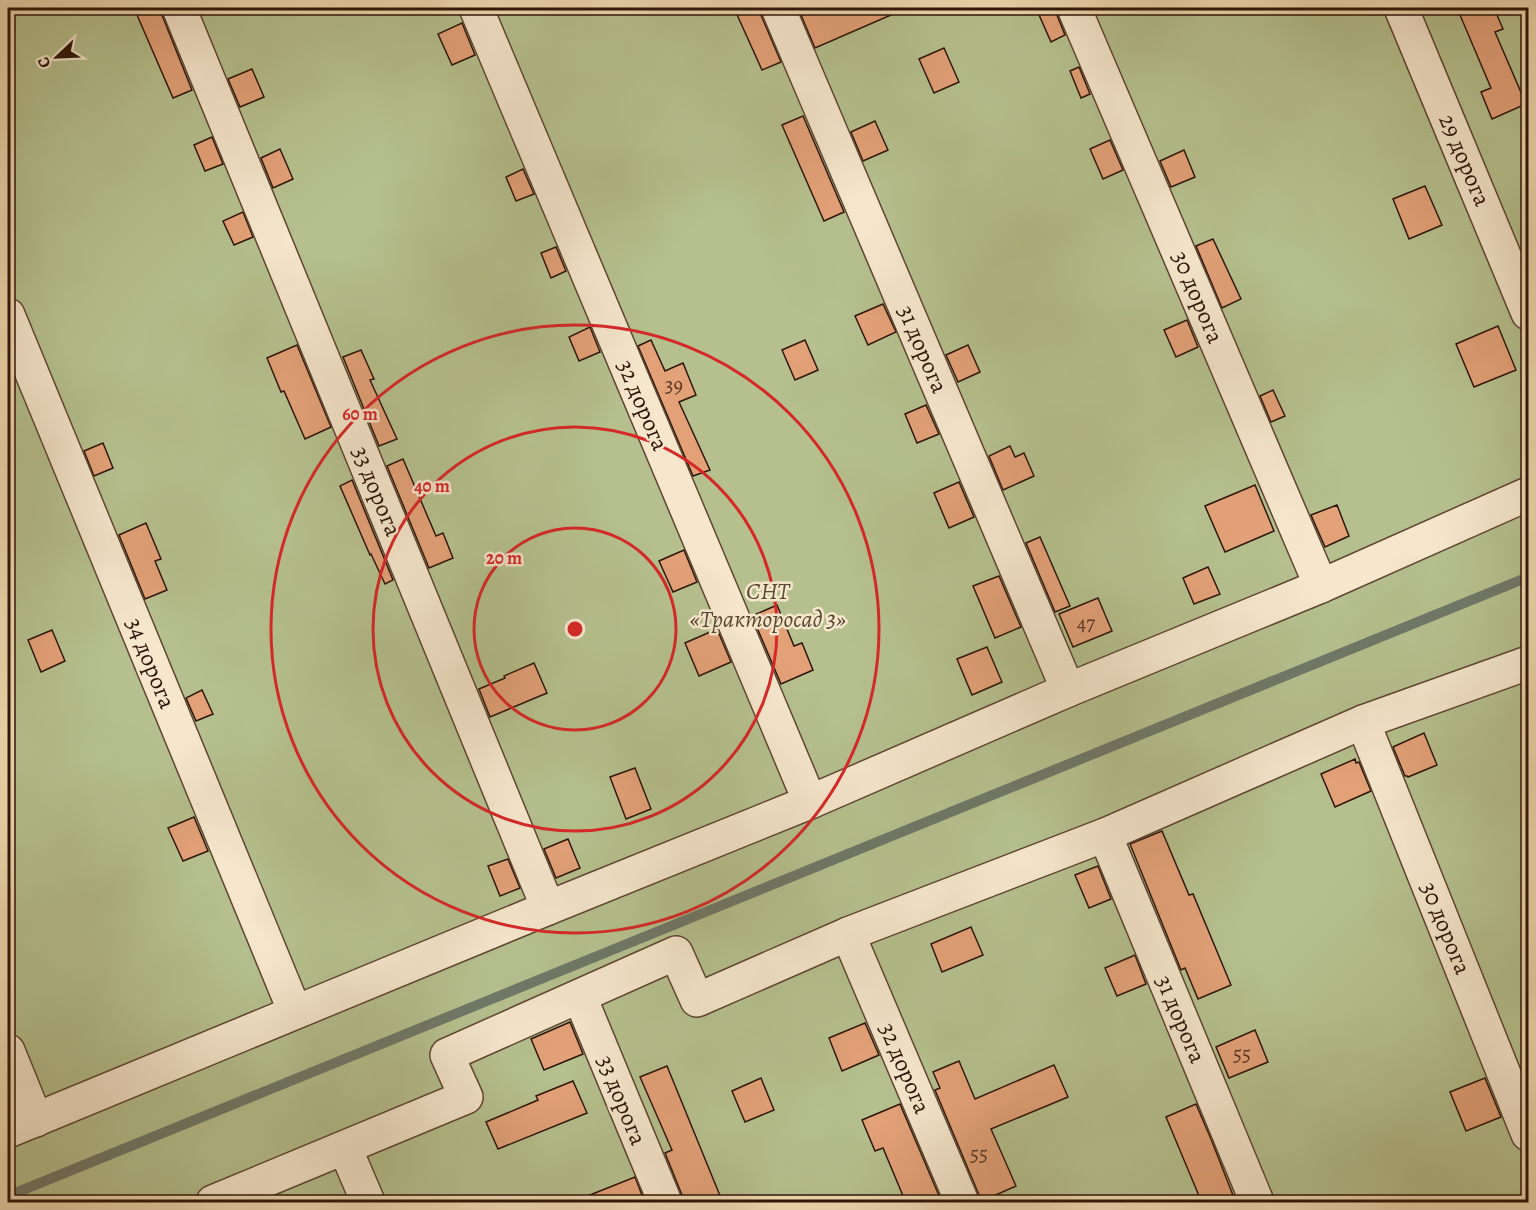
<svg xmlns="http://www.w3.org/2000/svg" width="1536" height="1210" font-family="Alegreya,serif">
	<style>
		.green { fill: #b5c08e; stroke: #726a4c; stroke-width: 1.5 }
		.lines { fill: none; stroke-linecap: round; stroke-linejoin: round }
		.stream { stroke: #6f7868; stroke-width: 10 }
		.building { fill: #e3a178; stroke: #2e1509; stroke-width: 1.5 }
		.street-casing { stroke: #5e4633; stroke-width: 36 }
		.street { stroke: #f5e6cc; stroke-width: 33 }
		.ring { fill: none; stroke: #d62828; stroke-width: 3 }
		.labels { text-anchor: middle; stroke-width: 5; stroke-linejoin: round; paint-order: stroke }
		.number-label { font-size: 21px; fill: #5b3825 }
		.street-label { font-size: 24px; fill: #2e1509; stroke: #f5e6cc }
		.park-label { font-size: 24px; font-style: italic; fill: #564831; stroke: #f5e6cc }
		.centre { fill: #d62828; stroke: #f5e6cc; stroke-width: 3 }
		.ring-label { font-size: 18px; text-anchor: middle; font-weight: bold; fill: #d62828; stroke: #f5e6cc; stroke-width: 5; stroke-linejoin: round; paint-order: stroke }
	</style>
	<rect width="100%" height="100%" fill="#efd9b0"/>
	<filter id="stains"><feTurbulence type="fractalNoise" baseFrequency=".00333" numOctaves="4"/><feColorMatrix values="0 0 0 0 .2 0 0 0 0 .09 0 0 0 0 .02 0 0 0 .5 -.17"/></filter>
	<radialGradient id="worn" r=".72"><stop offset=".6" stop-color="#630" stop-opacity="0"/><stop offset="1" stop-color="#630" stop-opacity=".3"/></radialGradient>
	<rect class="green" x="8" y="8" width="1520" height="1194"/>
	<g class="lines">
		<path class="stream" d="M 8,1196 L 1528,577"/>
	</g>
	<g class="building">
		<path d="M 134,8 L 161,8 L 162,15 L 192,90 L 173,98 Z"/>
		<path d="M 734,8 L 760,8 L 761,15 L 781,62 L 762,70 Z"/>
		<path d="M 798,8 L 907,8 L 815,48 Z"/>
		<path d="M 1036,8 L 1056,8 L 1057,15 L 1065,35 L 1051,42 Z"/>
		<path d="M 1478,8 L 1494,8 L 1503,29 L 1495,32 L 1526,104 L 1492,119 L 1481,92 L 1491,88 L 1460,15 Z"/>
		<path d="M 462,23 L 475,55 L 452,65 L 438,34 Z"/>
		<path d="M 944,48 L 959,82 L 934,93 L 919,59 Z"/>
		<path d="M 1079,67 L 1090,94 L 1081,98 L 1070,71 Z"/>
		<path d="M 252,69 L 264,97 L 240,107 L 228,79 Z"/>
		<path d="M 803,116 L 844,212 L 824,221 L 782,125 Z"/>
		<path d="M 875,121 L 888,150 L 863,161 L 851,132 Z"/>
		<path d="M 212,137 L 223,164 L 205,171 L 194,145 Z"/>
		<path d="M 1110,140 L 1123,170 L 1103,179 L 1090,149 Z"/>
		<path d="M 280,149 L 293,179 L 273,188 L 261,158 Z"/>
		<path d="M 1184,150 L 1195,177 L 1171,187 L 1160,161 Z"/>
		<path d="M 523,169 L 534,194 L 516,201 L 506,177 Z"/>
		<path d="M 1425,186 L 1442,225 L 1409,239 L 1393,199 Z"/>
		<path d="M 243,212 L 253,237 L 234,245 L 223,221 Z"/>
		<path d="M 1213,239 L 1241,299 L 1222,308 L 1196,246 Z"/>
		<path d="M 556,247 L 566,271 L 551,278 L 541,253 Z"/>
		<path d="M 883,304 L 896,332 L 868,345 L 855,316 Z"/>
		<path d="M 1187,320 L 1198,347 L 1176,357 L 1164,330 Z"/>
		<path d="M 1498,326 L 1516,370 L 1474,387 L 1456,344 Z"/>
		<path d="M 590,327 L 600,352 L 579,361 L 569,337 Z"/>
		<path d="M 651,340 L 665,371 L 683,363 L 696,395 L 679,402 L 710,470 L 693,476 L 638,346 Z"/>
		<path d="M 805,340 L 818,370 L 795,380 L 782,350 Z"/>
		<path d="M 297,345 L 331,427 L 305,439 L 284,391 L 281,392 L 267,358 Z"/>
		<path d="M 968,345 L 980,372 L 958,382 L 946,355 Z"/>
		<path d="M 361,350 L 374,379 L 370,380 L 397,439 L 379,446 L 343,357 Z"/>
		<path d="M 1273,390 L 1285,416 L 1271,422 L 1260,396 Z"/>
		<path d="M 926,405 L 939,434 L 917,443 L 905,414 Z"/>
		<path d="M 103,443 L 113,468 L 94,476 L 84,451 Z"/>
		<path d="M 1010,446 L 1015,457 L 1024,453 L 1034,476 L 1003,490 L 989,456 Z"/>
		<path d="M 403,459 L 436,536 L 443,533 L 453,558 L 429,568 L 387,466 Z"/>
		<path d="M 352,480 L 393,580 L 385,584 L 371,554 L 370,555 L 340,486 Z"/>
		<path d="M 959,482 L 974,517 L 949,528 L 934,493 Z"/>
		<path d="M 1255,485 L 1274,531 L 1225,552 L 1205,506 Z"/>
		<path d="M 1337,505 L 1349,536 L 1325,547 L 1311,515 Z"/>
		<path d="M 146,523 L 161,559 L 155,561 L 167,590 L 145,599 L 119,535 Z"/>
		<path d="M 1040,537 L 1070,606 L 1055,612 L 1026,543 Z"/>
		<path d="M 684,550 L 697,582 L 673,592 L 659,561 Z"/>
		<path d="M 1208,567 L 1220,594 L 1194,604 L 1183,578 Z"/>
		<path d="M 999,576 L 1021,627 L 995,638 L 973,586 Z"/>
		<path d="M 1098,598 L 1112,631 L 1073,647 L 1059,614 Z"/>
		<path d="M 777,605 L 794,646 L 802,643 L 813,670 L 781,684 L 752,616 Z"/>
		<path d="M 717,629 L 731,662 L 699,676 L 685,643 Z"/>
		<path d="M 52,630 L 65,661 L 41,672 L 28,640 Z"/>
		<path d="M 987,647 L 1002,682 L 972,695 L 957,659 Z"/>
		<path d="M 534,663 L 547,693 L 490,717 L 479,689 L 505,678 L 504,676 Z"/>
		<path d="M 202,690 L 213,714 L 196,721 L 186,698 Z"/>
		<path d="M 1424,733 L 1437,765 L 1408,777 L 1407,776 L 1405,776 L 1393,747 Z"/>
		<path d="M 1355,759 L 1356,763 L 1359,762 L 1371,791 L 1335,807 L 1321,774 Z"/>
		<path d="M 635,768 L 651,809 L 626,819 L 610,777 Z"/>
		<path d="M 194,817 L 208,851 L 183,861 L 168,828 Z"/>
		<path d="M 1162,831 L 1189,895 L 1193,894 L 1231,985 L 1198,999 L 1185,968 L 1181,970 L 1130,844 Z"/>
		<path d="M 568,839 L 580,868 L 556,878 L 544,849 Z"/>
		<path d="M 508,859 L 520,888 L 500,896 L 488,866 Z"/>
		<path d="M 1098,866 L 1111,899 L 1089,908 L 1075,875 Z"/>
		<path d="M 971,927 L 983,955 L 942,972 L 931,944 Z"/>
		<path d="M 1135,955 L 1146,984 L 1117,996 L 1105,968 Z"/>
		<path d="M 570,1022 L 583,1054 L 544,1070 L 531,1039 Z"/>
		<path d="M 865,1023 L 879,1055 L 842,1071 L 829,1038 Z"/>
		<path d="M 1255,1030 L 1268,1062 L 1229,1078 L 1216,1047 Z"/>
		<path d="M 959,1061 L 975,1099 L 1054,1065 L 1068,1097 L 991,1129 L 1016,1186 L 980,1202 L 979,1195 L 935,1090 L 940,1088 L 933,1072 Z"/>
		<path d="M 667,1066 L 723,1203 L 683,1203 L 682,1195 L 665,1153 L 672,1150 L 640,1077 Z"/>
		<path d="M 761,1078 L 774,1110 L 745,1122 L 732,1091 Z"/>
		<path d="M 1485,1078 L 1501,1117 L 1466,1131 L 1450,1092 Z"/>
		<path d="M 573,1081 L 587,1113 L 498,1149 L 486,1122 L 538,1100 L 536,1096 Z"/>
		<path d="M 900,1104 L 940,1198 L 930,1203 L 906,1203 L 883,1148 L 875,1151 L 862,1120 Z"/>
		<path d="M 1196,1104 L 1211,1139 L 1236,1203 L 1202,1203 L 1166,1117 Z"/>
		<path d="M 635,1177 L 645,1203 L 576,1203 L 575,1201 Z"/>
	</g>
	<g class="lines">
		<g class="street-casing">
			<g id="street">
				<path d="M 179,8 L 548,908"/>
				<path d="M 476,8 L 810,802"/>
				<path d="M 778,8 L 1068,690"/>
				<path d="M 1074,8 L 1321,586"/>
				<path d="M 1401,8 L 1528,313"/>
				<path d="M 8,315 L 295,1012"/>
				<path d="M 1363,722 L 1528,1134"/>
				<path d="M 1105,835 L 1257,1202"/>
				<path d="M 848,934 L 962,1202"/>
				<path d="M 580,997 L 665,1202"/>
				<path d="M 8,1051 L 36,1120"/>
				<path d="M 8,1131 L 548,908 L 810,802 L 1068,690 L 1321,586 L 1528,494"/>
				<path d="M 345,1148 L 368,1202"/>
				<path d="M 213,1202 L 466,1097 L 447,1055 L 676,953 L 697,1000 L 848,934 L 1105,835 L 1363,722 L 1528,663"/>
			</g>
		</g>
		<use href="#street" class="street"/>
	</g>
	<g class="ring">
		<circle cx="575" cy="629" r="101"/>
		<circle cx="575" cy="629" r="202"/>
		<circle cx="575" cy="629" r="304"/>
	</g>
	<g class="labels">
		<g class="number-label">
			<text x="674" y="392">39</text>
			<text x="1086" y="630">47</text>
			<text x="1242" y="1061">55</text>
			<text x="979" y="1161">55</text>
		</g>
		<g class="street-label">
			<text transform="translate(1465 160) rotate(67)" y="8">29 дорога</text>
			<text transform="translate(1198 297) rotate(67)" y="8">30 дорога</text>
			<text transform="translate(923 349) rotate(67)" y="8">31 дорога</text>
			<text transform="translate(643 405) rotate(67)" y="8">32 дорога</text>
			<text transform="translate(377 491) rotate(68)" y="8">33 дорога</text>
			<text transform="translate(151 663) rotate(68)" y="8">34 дорога</text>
			<text transform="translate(1446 928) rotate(68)" y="8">30 дорога</text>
			<text transform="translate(1181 1019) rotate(67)" y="8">31 дорога</text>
			<text transform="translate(905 1068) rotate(67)" y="8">32 дорога</text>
			<text transform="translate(622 1100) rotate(68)" y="8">33 дорога</text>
		</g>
		<g class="park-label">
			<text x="768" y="599">СНТ<tspan x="768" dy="28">«Тракторосад 3»</tspan></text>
		</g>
	</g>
	<circle cx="575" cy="629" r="9" class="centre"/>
	<g class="ring-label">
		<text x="360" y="420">60 m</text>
		<text x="432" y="492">40 m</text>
		<text x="504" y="564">20 m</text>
	</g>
	<rect width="1536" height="1210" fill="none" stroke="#efd9b0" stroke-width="30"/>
	<rect x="9" y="9" width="1518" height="1192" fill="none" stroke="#2e1509" stroke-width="3"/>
	<rect x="15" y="15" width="1506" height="1180" fill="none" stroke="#2e1509" stroke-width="1.5"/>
	<g transform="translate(57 57) rotate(247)" stroke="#f5e6cc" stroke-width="4.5" paint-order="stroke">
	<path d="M0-4.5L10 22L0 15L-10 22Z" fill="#2e1509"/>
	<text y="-9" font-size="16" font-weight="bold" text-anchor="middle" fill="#2e1509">С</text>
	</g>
	<rect width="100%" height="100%" filter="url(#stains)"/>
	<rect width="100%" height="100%" fill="url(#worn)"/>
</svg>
